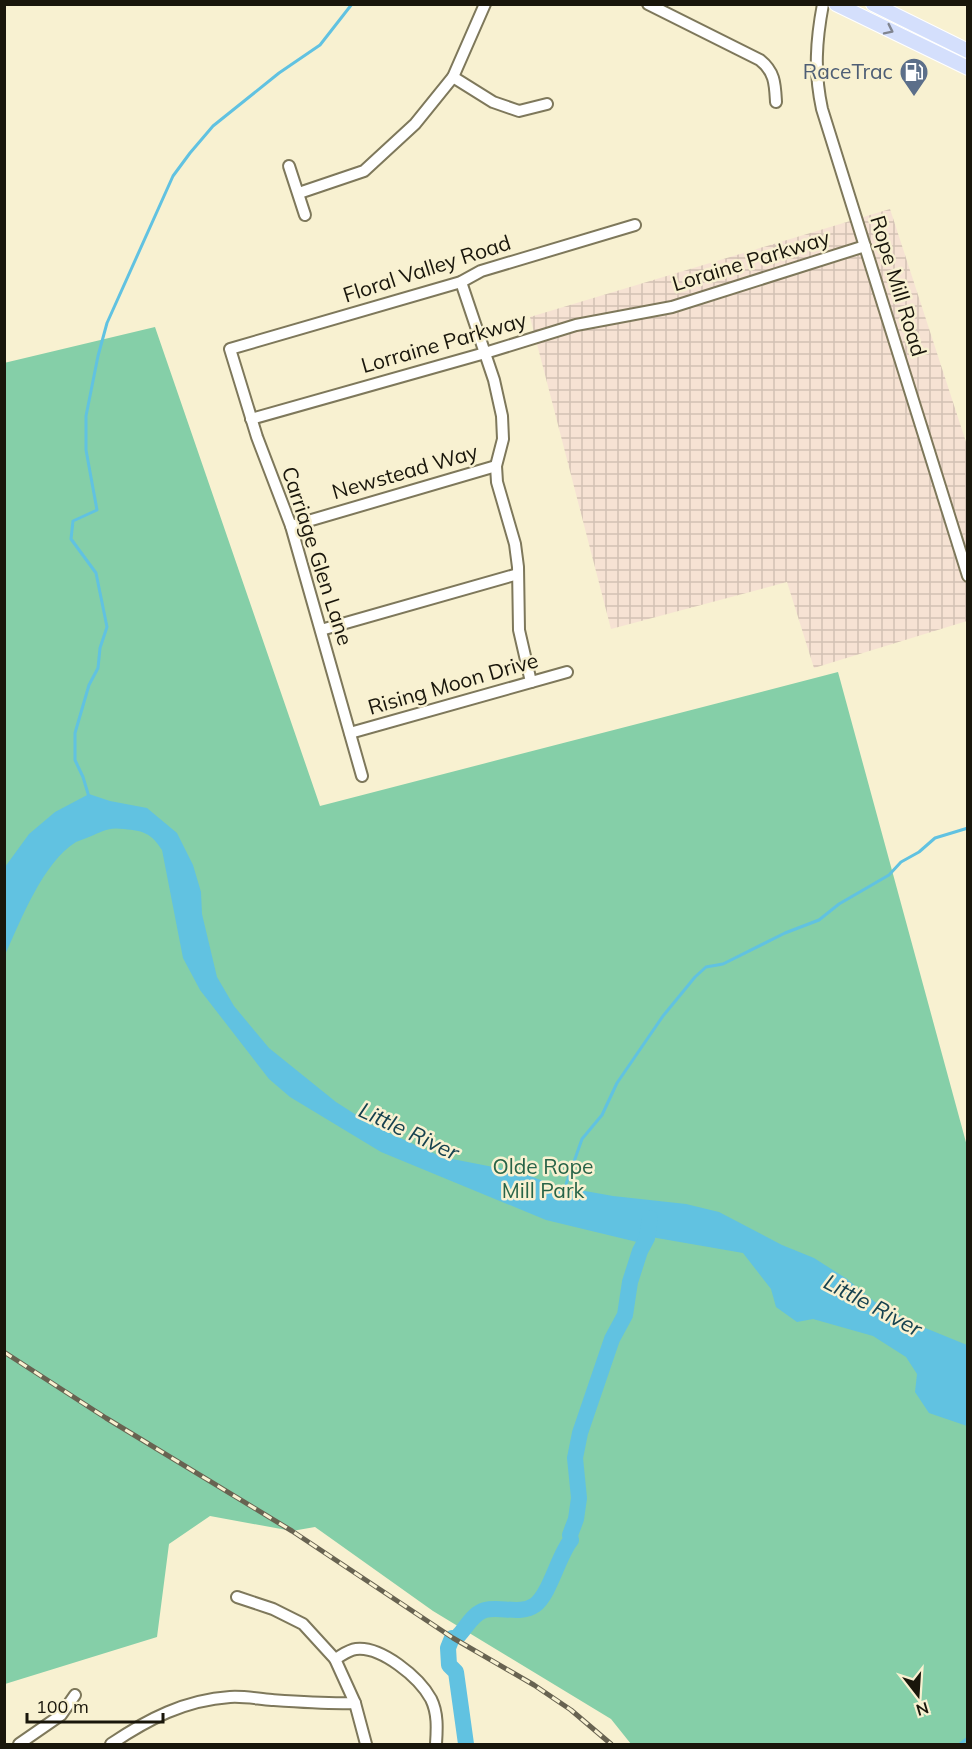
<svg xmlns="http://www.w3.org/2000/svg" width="972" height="1749" font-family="Mulish,sans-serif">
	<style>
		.industrial { fill: url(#industrial-grid) }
		.green { fill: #85cfa8 }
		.water { fill: #61c2e1 }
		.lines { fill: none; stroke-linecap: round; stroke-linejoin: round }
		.stream { stroke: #61c2e1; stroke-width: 3 }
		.river { stroke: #61c2e1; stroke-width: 16 }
		.minor-casing { stroke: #7e785b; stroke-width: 14 }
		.major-casing { stroke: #fff; stroke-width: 16 }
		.minor { stroke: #fff; stroke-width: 10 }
		.major { stroke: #d4dffc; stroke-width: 14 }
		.rail-casing { stroke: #686351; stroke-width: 5 }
		.rail { stroke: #f8f1d1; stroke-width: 3; stroke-dasharray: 9; stroke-linecap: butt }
		.oneway { stroke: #808590 }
		.labels { text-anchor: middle; stroke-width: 5; stroke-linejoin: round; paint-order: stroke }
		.service-label { font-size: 21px; fill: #4e5e75; stroke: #f8f1d1; text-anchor: end }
		.street-label { font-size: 21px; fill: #19160b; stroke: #f8f1d1 }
		.park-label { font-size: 21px; fill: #286448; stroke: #f8f1d1 }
		.water-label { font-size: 22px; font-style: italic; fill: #16424f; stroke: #f8f1d1 }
	</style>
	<defs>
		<pattern id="industrial-grid" width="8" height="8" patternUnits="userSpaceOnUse" patternTransform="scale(1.5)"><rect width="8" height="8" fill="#f6e2d3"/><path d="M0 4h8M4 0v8" fill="none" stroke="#d2c1b4"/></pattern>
	</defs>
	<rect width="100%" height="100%" fill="#f8f1d1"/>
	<path class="industrial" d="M 890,209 L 967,445 L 967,621 L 814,668 L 787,582 L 611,629 L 530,317 Z"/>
	<path class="green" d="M 155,327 L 320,806 L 838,672 L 967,1146 L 967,1744 L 631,1744 L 611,1719 L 433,1611 L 315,1527 L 292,1531 L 210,1516 L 169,1544 L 157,1637 L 5,1684 L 4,363 Z"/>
	<path class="water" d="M 89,794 L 110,801 L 147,808 L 177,833 L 193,865 L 201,892 L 202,914 L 217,977 L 234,1006 L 269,1048 L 336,1102 L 372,1125 L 442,1157 L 519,1172 L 557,1186 L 613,1196 L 686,1204 L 719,1212 L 782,1245 L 814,1258 L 847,1279 L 875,1302 L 913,1323 L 967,1345 L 967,1426 L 929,1413 L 915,1392 L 917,1374 L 906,1357 L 873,1336 L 813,1319 L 797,1322 L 776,1307 L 771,1289 L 743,1253 L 651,1237 L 637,1242 L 546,1220 L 381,1152 L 290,1097 L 269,1079 L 200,990 L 183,958 L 162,850 C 151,833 144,831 124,829 C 107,827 104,831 89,837 C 85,839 80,840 76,842 C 43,862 20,922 5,955 L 5,867 L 29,834 L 55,812 Z"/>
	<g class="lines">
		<g class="stream">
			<path d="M 89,797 L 83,777 L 75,760 L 75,733 L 89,685 L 98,668 L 100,648 L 107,627 L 96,573 L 71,539 L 73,521 L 97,510 L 86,450 L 86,416 L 98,356 L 107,323 L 173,176 L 190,153 L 213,126 L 279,73 L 320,45 L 352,4"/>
			<path d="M 564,1190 L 582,1139 L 602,1115 L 617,1083 L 663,1016 L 695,977 L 706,967 L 723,964 L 785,933 L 819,920 L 839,904 L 889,875 L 901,862 L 919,852 L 935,838 L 968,828"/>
			<path d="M 960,1744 L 968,1738"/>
		</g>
		<g class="river">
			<path d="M 459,1635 C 466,1628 473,1613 485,1610 C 500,1606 521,1615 535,1605 C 550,1594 558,1556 571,1540 L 570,1535 L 576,1519 L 579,1498 L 575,1458 L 580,1433 L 612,1339 L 625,1315 L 630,1282 L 640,1251 L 647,1238 L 650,1218"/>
			<path d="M 452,1638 L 448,1648 L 449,1665 L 456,1672 L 466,1744"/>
		</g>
		<g class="minor-casing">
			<g id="minor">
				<path d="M 648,4 L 760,60 C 775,72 775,84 776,102"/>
				<path d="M 823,4 C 816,41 814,72 822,109 L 968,576"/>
				<path d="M 453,77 L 493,102 L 519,111 L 547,104"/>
				<path d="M 289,166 L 305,215"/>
				<path d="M 299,193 L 364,171 L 415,124 L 453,77 L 485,4"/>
				<path d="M 461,282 L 494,380 L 502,416 L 503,439 L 496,466 L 497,482 L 515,544 L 518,567 L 519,630 L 531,682"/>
				<path d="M 251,419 L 485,353 L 576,325 L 672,307 L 865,246"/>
				<path d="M 291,526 L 496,466"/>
				<path d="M 321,630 L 518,574"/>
				<path d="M 350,733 L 567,672"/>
				<path d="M 362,776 L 291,526 L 257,437 L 230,349 L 461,282 L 481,271 L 635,225"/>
				<path d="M 237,1597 L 273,1609 L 303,1624 L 335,1659 L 355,1703 L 366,1744"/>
				<path d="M 335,1659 C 341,1656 348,1650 356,1649 C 381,1646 419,1677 431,1699 C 438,1713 437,1729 436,1744"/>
				<path d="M 19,1744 L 61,1715 L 75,1695"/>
				<path d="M 111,1744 C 148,1719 185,1700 230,1697 C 244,1696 258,1699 272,1700 C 300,1702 327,1704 355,1703"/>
			</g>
		</g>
		<g class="major-casing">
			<g id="major">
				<path d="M 836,4 L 968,68"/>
				<path d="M 873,4 L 968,51"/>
			</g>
		</g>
		<use href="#minor" class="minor"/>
		<use href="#major" class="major"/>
		<g class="rail-casing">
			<path id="rail" d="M 4,1352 L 106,1418 L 292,1531 L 453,1638 L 534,1685 L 571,1710 L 611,1744"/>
		</g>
		<use href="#rail" class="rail"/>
	</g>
	<defs><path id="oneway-chevron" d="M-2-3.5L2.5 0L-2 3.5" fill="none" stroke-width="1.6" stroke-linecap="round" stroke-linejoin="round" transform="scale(1.5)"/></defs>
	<use class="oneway" href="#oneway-chevron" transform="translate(889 30) rotate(26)"/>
	<defs>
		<g id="fuel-pin" transform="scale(1.5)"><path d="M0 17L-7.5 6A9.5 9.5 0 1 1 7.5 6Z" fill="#5c6f8a" stroke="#f8f1d1"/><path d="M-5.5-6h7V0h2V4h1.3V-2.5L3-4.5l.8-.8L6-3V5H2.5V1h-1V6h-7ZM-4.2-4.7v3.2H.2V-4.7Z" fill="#fff"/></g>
	</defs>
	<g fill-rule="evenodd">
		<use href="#fuel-pin" x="914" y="72"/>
	</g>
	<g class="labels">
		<g class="service-label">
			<text x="893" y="79">RaceTrac</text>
		</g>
		<g class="street-label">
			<text transform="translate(751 261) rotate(-17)" y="7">Loraine Parkway</text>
			<text transform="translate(427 269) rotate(-18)" y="7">Floral Valley Road</text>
			<text transform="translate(898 286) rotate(73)" y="7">Rope Mill Road</text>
			<text transform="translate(444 343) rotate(-16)" y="7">Lorraine Parkway</text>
			<text transform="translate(405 472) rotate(-16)" y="7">Newstead Way</text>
			<text transform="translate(317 556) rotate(72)" y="7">Carriage Glen Lane</text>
			<text transform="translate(453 684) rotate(-16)" y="7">Rising Moon Drive</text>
		</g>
		<g class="park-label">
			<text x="543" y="1174">Olde Rope<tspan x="543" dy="24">Mill Park</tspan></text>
		</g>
		<g class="water-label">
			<text transform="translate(409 1131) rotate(25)" y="8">Little River</text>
			<text transform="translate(873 1305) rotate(28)" y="8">Little River</text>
		</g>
	</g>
	<rect width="972" height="1749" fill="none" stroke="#19160b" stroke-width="12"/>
	<g transform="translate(918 1695) rotate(163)" stroke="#f8f1d1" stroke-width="4.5" paint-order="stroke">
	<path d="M0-4.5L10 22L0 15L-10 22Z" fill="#19160b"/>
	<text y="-9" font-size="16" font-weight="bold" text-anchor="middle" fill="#19160b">N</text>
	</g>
	<path d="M27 1713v9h136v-9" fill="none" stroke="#19160b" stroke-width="3"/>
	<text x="36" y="1713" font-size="18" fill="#19160b" stroke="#f8f1d1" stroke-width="4.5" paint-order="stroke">100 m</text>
</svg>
